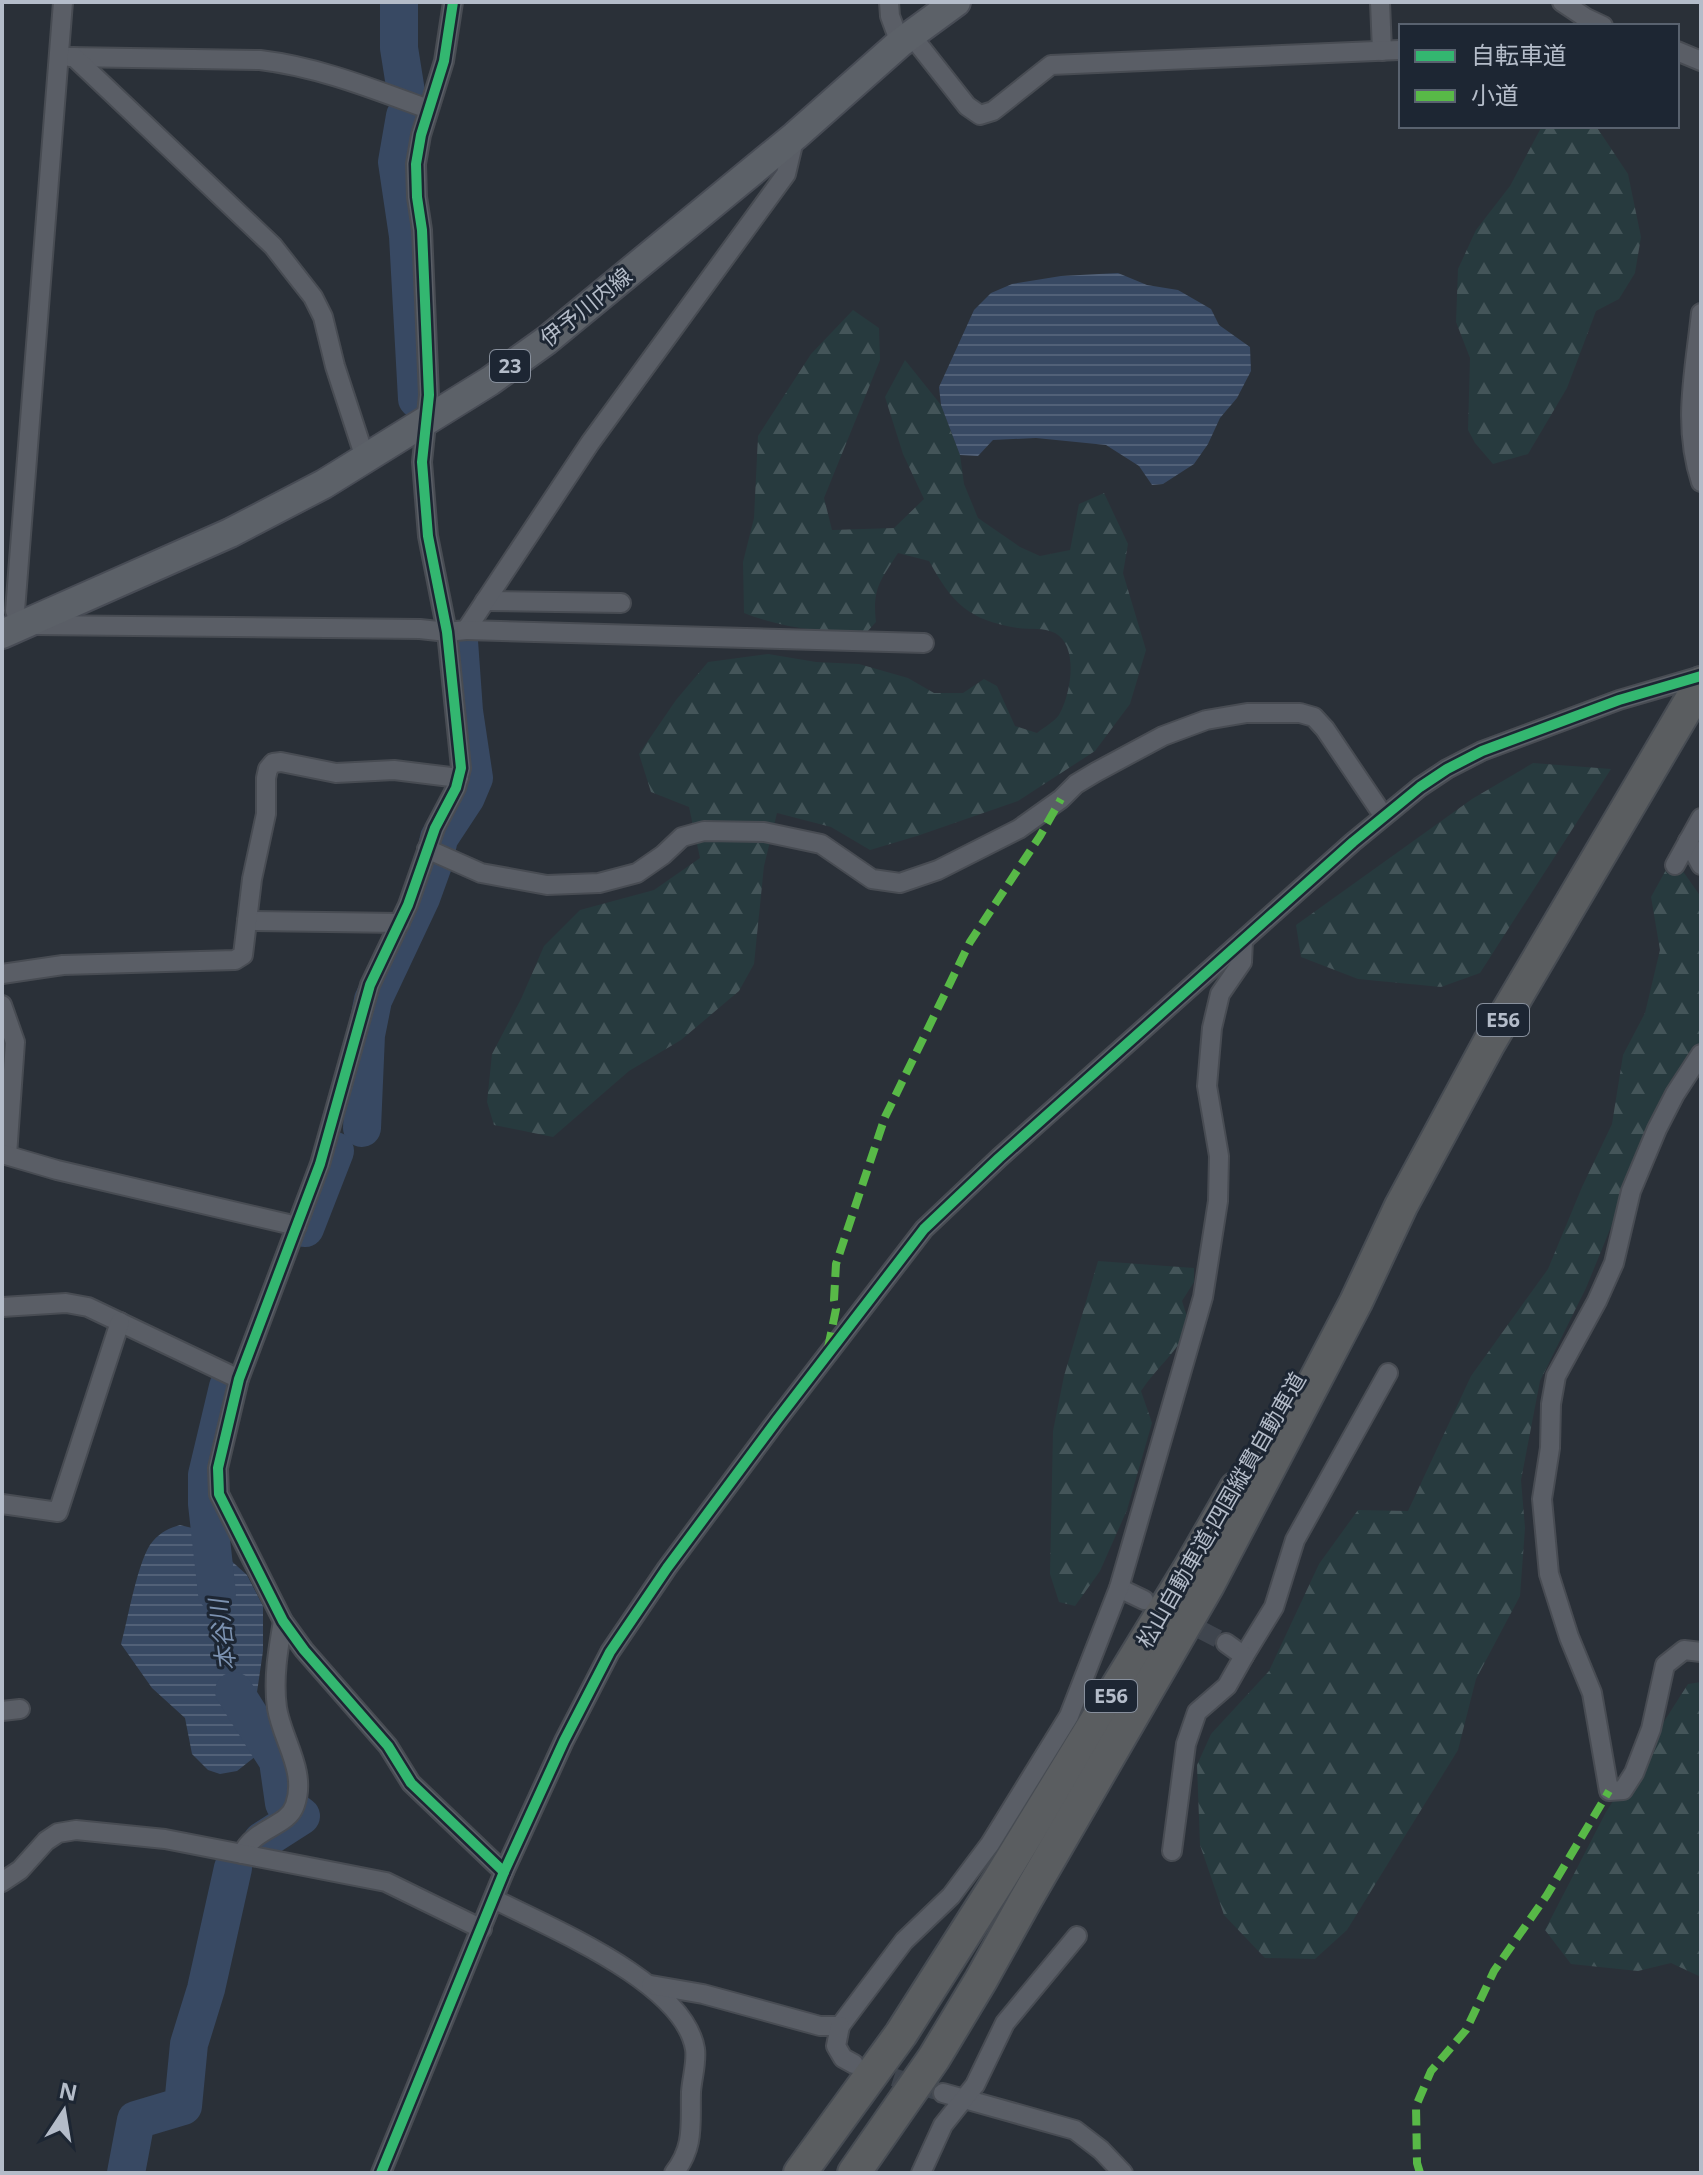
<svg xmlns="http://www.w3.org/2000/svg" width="1703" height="2175" font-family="'Noto Sans','Noto Sans JP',sans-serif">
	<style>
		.forest { fill: url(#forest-firs) }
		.water { fill: url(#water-rules) }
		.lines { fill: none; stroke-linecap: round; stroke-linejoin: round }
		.river { stroke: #384963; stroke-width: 38 }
		.street-tunnel { stroke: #3f454e; stroke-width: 18; stroke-dasharray: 18 9; stroke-linecap: butt }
		.street-casing { stroke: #484c53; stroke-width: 22 }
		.primary-casing { stroke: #484c55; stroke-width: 32 }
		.highway-casing { stroke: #474c53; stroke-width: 36 }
		.street { stroke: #5a5e66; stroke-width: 18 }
		.primary { stroke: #5c6168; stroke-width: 28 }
		.highway { stroke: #5a5d60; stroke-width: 32 }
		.quiet { stroke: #58b947; stroke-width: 8; stroke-dasharray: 16 8; stroke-linecap: butt }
		.cycleway-casing { stroke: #1d2633; stroke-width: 15 }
		.cycleway { stroke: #33b770; stroke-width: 10 }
		.labels { text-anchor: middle; stroke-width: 6; stroke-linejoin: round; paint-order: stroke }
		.shield { fill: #1d2633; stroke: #878f9c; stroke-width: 2 }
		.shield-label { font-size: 20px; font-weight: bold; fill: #b4bcc9 }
		.street-label { font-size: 22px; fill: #b4bcc9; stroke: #1d2633 }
		.water-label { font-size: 24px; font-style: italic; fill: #7c92b1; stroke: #1d2633 }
	</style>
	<defs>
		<pattern id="forest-firs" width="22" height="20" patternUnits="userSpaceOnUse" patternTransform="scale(2)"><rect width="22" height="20" fill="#273a3e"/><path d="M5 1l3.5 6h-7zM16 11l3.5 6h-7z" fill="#445559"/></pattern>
		<pattern id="water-rules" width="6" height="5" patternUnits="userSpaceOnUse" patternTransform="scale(2)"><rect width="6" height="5" fill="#384963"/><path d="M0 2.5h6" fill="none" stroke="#526178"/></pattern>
	</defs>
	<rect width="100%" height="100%" fill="#2a3038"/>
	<g class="forest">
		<path d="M 1542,126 L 1598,129 L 1628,174 L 1641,237 L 1635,273 L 1619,299 L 1596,311 L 1567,388 L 1528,454 L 1493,464 L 1475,443 L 1468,430 L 1470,358 L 1456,322 L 1458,269 L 1476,230 L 1510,186 Z"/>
		<path d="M 853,310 L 879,328 L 880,360 L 824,498 L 832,530 L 894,528 L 924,499 L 903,454 L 885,397 L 905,360 L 941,405 L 960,455 L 964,484 L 978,518 L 1020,547 L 1040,556 L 1070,550 L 1079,504 L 1104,493 L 1128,544 L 1123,573 L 1146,650 L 1130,704 L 1095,751 L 1018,801 L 917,836 L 870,850 L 831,827 L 777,813 L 764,866 L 754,964 L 739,991 L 681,1040 L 629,1071 L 553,1137 L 494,1125 L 487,1102 L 492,1054 L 521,999 L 544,946 L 580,910 L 654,890 L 700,858 L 689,807 L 651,792 L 639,754 L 676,700 L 708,662 L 768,654 L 816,662 L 859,664 L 908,678 L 934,693 L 963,693 L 984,679 L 997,686 L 1015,726 L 1037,733 C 1044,727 1056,721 1060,713 C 1071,693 1079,646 1055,633 C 1043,627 1031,630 1018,628 C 968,620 952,603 929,561 L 898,553 C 881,580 872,588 876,622 L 866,633 C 825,633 782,628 744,613 L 743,562 L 754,518 L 758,436 L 811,354 Z"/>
		<path d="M 1533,763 L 1611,769 L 1480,973 L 1441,987 L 1358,979 L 1301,957 L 1296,925 L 1472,799 Z"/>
		<path d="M 1673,857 L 1701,897 L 1701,1046 L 1672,1078 L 1586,1288 L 1540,1381 L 1521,1480 L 1525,1528 L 1520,1596 L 1476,1679 L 1458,1750 L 1347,1930 L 1315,1959 L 1265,1958 L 1224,1915 L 1200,1845 L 1197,1765 L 1211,1734 L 1269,1671 L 1319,1564 L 1358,1510 L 1408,1511 L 1471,1376 L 1548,1269 L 1582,1187 L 1612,1124 L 1623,1055 L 1645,1013 L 1660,950 L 1651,897 Z"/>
		<path d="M 1098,1261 L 1194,1268 L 1194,1282 L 1182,1301 L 1190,1326 C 1178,1351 1157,1367 1141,1391 L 1152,1423 L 1127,1510 L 1100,1571 L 1075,1606 L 1059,1602 L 1050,1574 L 1053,1431 L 1064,1376 Z"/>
		<path d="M 1701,1682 L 1701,1977 L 1671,1963 L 1638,1971 L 1571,1964 L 1545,1930 L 1606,1812 L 1688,1684 Z"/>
	</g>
	<g class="water">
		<path d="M 1118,273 L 1147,285 L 1178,290 L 1211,309 L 1219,325 L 1250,347 L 1251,371 L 1237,398 L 1220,418 L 1208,444 L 1194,464 L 1163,484 L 1152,485 L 1139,466 L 1106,445 L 1036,438 L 993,440 L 978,456 L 960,455 L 941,405 L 939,387 L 974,310 L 991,293 L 1012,284 L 1061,276 Z"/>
		<path d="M 180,1525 L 196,1529 L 247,1575 L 263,1606 L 263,1651 L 256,1699 L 256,1717 L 263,1737 L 261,1752 L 237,1771 L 220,1774 L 208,1770 L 192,1754 L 185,1718 L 152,1688 L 121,1644 C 128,1620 138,1557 153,1541 C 161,1532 169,1528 180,1525 Z"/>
	</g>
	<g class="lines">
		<g class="river">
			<path d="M 399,2 L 399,48 L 406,92"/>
			<path d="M 405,116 L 397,162 L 408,236 L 417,399"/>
			<path d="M 362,1128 L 366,1035 L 373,1000 L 421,898 L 434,862 L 439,838 L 466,797 L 474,778 L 464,711 L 459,641"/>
			<path d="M 305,1228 L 335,1151"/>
			<path d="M 217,1593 L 207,1504 L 207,1475 L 228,1387"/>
			<path d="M 234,1691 L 278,1761 L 284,1803 L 301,1816 L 262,1841"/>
			<path d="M 126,2173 L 136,2120 L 183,2106 L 189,2044 L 206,1989 L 233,1868"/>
		</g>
		<g class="street-tunnel">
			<path d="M 1178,1618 L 1226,1643"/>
			<path d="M 868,2069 L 943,2093"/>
		</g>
		<g class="street-casing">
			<g id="street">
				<path d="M 453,2 L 444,61 L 421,135 L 416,164 L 417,197 L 422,230 L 429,395 L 422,462 L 428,536 L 447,632 L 461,768 L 456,788 L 435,828 L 408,905 L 370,985 L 320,1164 L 239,1379 L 218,1468 L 219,1494 L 283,1621 L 304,1650 L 388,1746 L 411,1783 L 504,1872"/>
				<path d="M 889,2 L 890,16 L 900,43"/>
				<path d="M 1380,2 L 1382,51"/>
				<path d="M 1562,2 L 1586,18 L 1603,26"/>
				<path d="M 911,35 L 967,106 L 980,115 L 993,111 L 1051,65 L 1399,50"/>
				<path d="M 1677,51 L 1701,61"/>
				<path d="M 69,57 L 260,60 C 319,67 373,89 428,109"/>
				<path d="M 74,57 L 273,246 L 313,297 L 323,317 L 335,366 L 365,458"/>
				<path d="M 1701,313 C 1695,371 1682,424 1701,482"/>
				<path d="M 485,601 L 621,603"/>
				<path d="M 23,624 L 15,611 L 63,2"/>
				<path d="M 34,625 L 420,629 L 447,632 L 466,630 L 590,443 L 786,174 L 795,136"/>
				<path d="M 466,630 L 924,643"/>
				<path d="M 1688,841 L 1701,865"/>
				<path d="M 427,849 L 481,873 L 547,885 L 599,883 L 637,873 L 663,855 L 682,837 L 704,831 L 764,832 L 821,844 L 872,879 L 900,883 L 938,870 L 1019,829 L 1061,799 L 1076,784 L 1096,772 L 1163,736 L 1206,720 L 1247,713 L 1300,713 L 1314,717 L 1325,729 L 1383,815"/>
				<path d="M 1675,865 L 1701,818"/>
				<path d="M 247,921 L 400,923"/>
				<path d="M 2,974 L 63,965 L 235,960 L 243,955 L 252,879 L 266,814 L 266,778 L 268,769 L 273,763 L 281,762 L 336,773 L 394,770 L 459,778"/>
				<path d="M 2,1005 L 15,1042 L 7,1155"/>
				<path d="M 1701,1054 L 1675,1094 L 1657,1129 L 1631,1191 L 1614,1263 L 1597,1301 L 1556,1376 L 1551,1404 L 1550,1448 L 1542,1499 L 1549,1574 L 1569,1637 L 1592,1693 L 1609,1791 L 1623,1790 L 1634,1773 L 1651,1729 L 1665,1665 L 1684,1650 L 1701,1652"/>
				<path d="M 2,1154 L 57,1170 L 297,1226"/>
				<path d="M 2,1307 L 66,1303 L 88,1307 L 239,1379"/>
				<path d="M 2,1504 L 58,1512 L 120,1322"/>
				<path d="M 1119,1588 L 1144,1600"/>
				<path d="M 1244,1656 L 1274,1607 L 1295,1540 L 1388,1373"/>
				<path d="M 2,1711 L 20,1709"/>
				<path d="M 1172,1851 L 1186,1744 L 1197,1712 L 1227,1686 L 1244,1656 L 1226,1643"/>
				<path d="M 242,1854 C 255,1827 288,1827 295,1805 C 307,1771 282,1740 277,1708 C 273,1679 278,1650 283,1621"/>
				<path d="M 2,1882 L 20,1870 L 46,1841 L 58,1833 L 76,1830 L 165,1839 L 386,1882 L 482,1929"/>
				<path d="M 494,1899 C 550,1928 684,1982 695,2049 C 697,2062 692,2078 691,2092 C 690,2124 695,2146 674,2173"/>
				<path d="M 651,1985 L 703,1994 L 820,2026 L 840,2026 L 904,1941 L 951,1896 L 990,1844 L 1069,1716 L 1119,1588 L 1203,1297 L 1218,1201 L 1219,1156 L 1207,1086 L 1212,1028 L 1220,994 L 1242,962 L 1243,940"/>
				<path d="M 840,2026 L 836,2046 L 843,2058 L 854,2064"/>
				<path d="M 943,2093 L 1075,2130 L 1101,2150 L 1123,2173"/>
				<path d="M 381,2173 L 504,1872 L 564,1741 L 610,1652 L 667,1568 L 777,1420 L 924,1229 L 999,1158 L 1353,842 L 1420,787 L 1447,769 L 1482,751 L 1619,700 L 1701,676"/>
				<path d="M 921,2173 L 943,2125 L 975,2085 L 1005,2023 L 1077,1936"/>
			</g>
		</g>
		<g class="primary-casing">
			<path id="primary" d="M 2,634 L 230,533 L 324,484 L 490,381 L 547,340 L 795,136 L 900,43 L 956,2"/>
		</g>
		<g class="highway-casing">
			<g id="highway">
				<path d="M 800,2173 L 901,2034 L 999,1880 L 1188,1571 L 1236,1488"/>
				<path d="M 854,2173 L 934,2058 L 981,1980 L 1025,1901 L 1208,1585 L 1356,1302 L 1401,1206 L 1489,1043 L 1701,683"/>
			</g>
		</g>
		<use href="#street" class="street"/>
		<use href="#primary" class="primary"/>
		<use href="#highway" class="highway"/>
		<g class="quiet">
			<path d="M 828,1348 L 836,1309 L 834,1300 L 836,1264 L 885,1117 L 970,942 L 1040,836 L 1061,799"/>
			<path d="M 1420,2173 L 1417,2163 L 1416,2106 L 1431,2071 L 1466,2030 L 1494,1971 L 1547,1895 L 1609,1791"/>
		</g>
		<g class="cycleway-casing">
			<g id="cycleway">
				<path d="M 453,2 L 444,61 L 421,135 L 416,164 L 417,197 L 422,230 L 429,395 L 422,462 L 428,536 L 447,632 L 461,768 L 456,788 L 435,828 L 408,905 L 370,985 L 320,1164 L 239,1379 L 218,1468 L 219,1494 L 283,1621 L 304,1650 L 388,1746 L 411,1783 L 504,1872"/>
				<path d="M 381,2173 L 504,1872 L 564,1741 L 610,1652 L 667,1568 L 777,1420 L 924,1229 L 999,1158 L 1353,842 L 1420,787 L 1447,769 L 1482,751 L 1619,700 L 1701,676"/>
			</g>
		</g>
		<use href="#cycleway" class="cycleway"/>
	</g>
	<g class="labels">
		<g class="shield">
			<rect x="490" y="350" width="40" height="32" rx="6"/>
			<rect x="1477" y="1004" width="52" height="32" rx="6"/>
			<rect x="1085" y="1680" width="52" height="32" rx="6"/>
		</g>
		<g class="shield-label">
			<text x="510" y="373">23</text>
			<text x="1503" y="1027">E56</text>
			<text x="1111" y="1703">E56</text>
		</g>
		<g class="street-label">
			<text transform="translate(586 307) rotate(-39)" y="8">伊予川内線</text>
			<text transform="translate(1221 1510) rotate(-60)" y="8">松山自動車道;四国縦貫自動車道</text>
		</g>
		<g class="water-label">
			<text transform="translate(223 1635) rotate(-97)" y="8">本谷川</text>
		</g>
	</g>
	<rect width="1703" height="2175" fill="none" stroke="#b4bcc9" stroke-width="8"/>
	<rect x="1399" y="24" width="280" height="104" fill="#1d2633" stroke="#59626f" stroke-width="2"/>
	<rect x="1415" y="50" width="40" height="12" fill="#33b770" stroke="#59626f" stroke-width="2"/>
	<text x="1471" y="64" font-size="24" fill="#b4bcc9">自転車道</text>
	<rect x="1415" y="90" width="40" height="12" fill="#58b947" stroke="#59626f" stroke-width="2"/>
	<text x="1471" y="104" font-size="24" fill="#b4bcc9">小道</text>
	<g transform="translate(64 2111) rotate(12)" stroke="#1d2633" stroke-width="6" paint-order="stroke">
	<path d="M0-6L14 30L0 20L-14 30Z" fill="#b4bcc9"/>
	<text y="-12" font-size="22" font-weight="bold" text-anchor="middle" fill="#b4bcc9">N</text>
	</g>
</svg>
